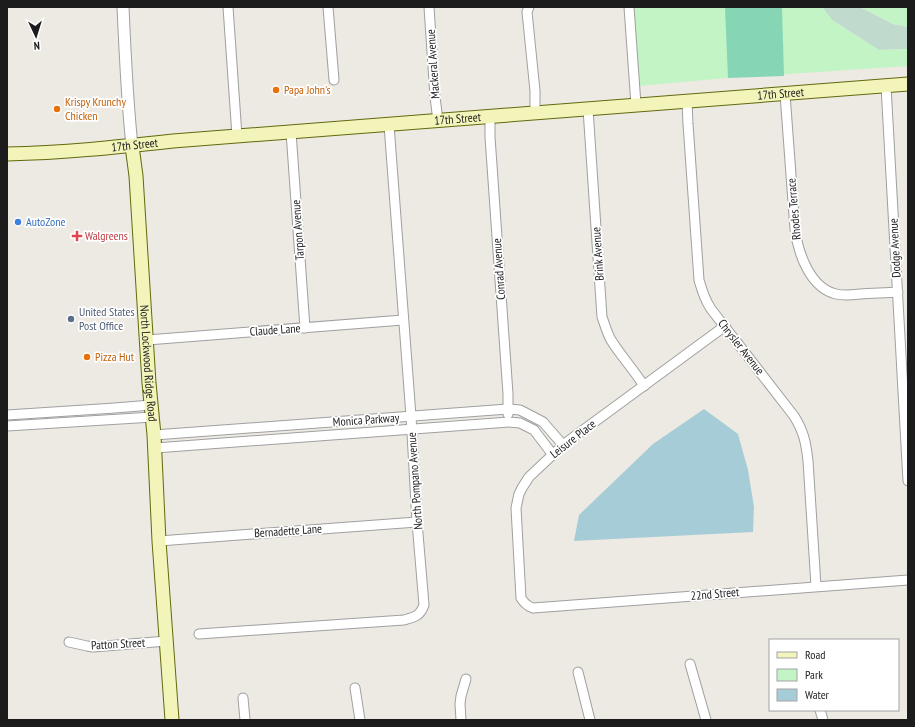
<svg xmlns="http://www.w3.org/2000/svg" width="915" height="727" font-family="'PT Sans Narrow',sans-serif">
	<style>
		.wetland { fill: #c1dace }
		.park { fill: #c2f4c5 }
		.pitch { fill: #86d6b5 }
		.water { fill: #a6cdd7 }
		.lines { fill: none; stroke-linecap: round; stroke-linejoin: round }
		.minor-casing { stroke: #a0a0a0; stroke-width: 11 }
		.tertiary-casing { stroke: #a0a0a0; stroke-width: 13 }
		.secondary-casing { stroke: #62690d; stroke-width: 15 }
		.minor { stroke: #fff; stroke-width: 9 }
		.tertiary { stroke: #fff; stroke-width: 11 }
		.secondary { stroke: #f2f4ba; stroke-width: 13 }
		.food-dot { fill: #e8710a; stroke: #fff; stroke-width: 1.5 }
		.shop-dot { fill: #3f7fe0; stroke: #fff; stroke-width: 1.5 }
		.health-dot { fill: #e0444e; stroke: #fff; stroke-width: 1.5 }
		.service-dot { fill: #5c6f8a; stroke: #fff; stroke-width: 1.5 }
		.labels { text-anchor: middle; stroke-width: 3.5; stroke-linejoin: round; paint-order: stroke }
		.street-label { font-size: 12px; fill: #1c1c1c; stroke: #fff }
		.food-label { font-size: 12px; fill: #c56008; stroke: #fff; text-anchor: start }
		.shop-label { font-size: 12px; fill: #366cbe; stroke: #fff; text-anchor: start }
		.health-label { font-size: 12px; fill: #be3a42; stroke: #fff; text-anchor: start }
		.service-label { font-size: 12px; fill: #4e5e75; stroke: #fff; text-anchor: start }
	</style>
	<rect width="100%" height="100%" fill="#ede9e3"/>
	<path class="wetland" d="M 822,7 L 860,7 L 893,24 L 908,27 L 908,49 L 879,50 L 832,20 Z"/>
	<g class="park">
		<path d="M 634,7 L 822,7 L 832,20 L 879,50 L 908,49 L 908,66 L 726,78 L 639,86 Z"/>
		<path d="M 860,7 L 908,7 L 908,27 L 893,24 Z"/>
	</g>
	<path class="pitch" d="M 725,7 L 782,7 L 784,76 L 728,78 Z"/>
	<path class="water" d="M 704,409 L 738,434 L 748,470 L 754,507 L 753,532 L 574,541 L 579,515 L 653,444 Z"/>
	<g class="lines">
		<g class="minor-casing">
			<g id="minor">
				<path d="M 228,7 L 237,136"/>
				<path d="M 328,7 L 334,80"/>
				<path d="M 429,7 L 435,97 L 438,121"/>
				<path d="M 529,7 L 527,12 L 535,91 L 535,113"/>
				<path d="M 629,7 L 636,105"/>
				<path d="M 886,86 L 908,481"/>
				<path d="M 785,94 L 795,229 C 798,253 810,288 836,294 C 844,296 852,295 860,294 C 873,293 885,293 898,292"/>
				<path d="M 687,101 L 688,124 L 699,280 C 702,291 705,300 711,309 L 794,416 C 804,432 806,443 808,461 L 816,586"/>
				<path d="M 588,109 L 602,317 C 605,325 607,333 611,340 C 621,356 634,370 644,386"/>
				<path d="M 490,117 L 490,137 L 508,394 L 508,414"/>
				<path d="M 291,132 L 305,328"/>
				<path d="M 725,326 L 563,445 L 529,477 L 522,488 L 519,494 L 516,508 L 521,598 C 524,603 527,606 533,608 L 908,580"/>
				<path d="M 147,340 L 403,320"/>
				<path d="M 7,415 L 115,408 L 151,405"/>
				<path d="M 7,426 L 153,417"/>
				<path d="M 154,435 L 508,409 L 520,410 L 543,422 L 563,445"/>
				<path d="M 155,448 L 509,422 L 520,423 L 534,430 L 553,455"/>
				<path d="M 159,541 L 417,522"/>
				<path d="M 199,634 L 404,620 C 415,617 420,616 424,605 L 417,522 L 411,416 L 389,125"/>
				<path d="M 69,642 L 87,646 L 93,647 L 167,641"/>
				<path d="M 690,664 L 706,720"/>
				<path d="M 578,672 L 590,720"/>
				<path d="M 355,688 L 360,720"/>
				<path d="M 243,698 L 245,720"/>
				<path d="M 820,710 L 823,720"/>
				<path d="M 461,720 L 460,704 L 461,696 L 466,679"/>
			</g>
		</g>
		<g class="tertiary-casing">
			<path id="tertiary" d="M 123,7 C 125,53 127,99 132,146"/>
		</g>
		<g class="secondary-casing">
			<g id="secondary">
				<path id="s1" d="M 132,146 L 136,176 L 149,383 L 154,435 L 159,541 L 172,720"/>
				<path id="s2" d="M 7,154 C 63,153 118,147 173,141 L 908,84"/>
			</g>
		</g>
		<use href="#minor" class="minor"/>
		<use href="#tertiary" class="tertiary"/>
		<use href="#secondary" class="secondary"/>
	</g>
	<g class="food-dot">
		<circle cx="276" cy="90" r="4"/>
		<circle cx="57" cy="109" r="4"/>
		<circle cx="87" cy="357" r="4"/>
	</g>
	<circle class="shop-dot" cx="18" cy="222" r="4"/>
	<path class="health-dot" d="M75 230h4v4h4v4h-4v4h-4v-4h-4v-4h4z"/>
	<circle class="service-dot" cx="71" cy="319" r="4"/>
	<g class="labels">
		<g class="street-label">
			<text transform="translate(433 64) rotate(-94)" y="4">Mackeral Avenue</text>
			<text dy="4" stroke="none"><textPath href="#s2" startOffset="776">17th Street</textPath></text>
			<text dy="4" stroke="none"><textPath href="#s2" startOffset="452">17th Street</textPath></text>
			<text dy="4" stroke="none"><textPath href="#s2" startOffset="128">17th Street</textPath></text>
			<text transform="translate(794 209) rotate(-95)" y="4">Rhodes Terrace</text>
			<text transform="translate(298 230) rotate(-94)" y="4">Tarpon Avenue</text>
			<text transform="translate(895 248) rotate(-93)" y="4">Dodge Avenue</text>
			<text transform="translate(598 254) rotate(-94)" y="4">Brink Avenue</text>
			<text transform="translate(499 269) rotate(-94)" y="4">Conrad Avenue</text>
			<text transform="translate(275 330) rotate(-4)" y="4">Claude Lane</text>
			<text transform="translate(741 347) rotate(52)" y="4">Chrysler Avenue</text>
			<text dy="4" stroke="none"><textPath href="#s1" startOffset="218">North Lockwood Ridge Road</textPath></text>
			<text transform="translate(366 420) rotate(-4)" y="4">Monica Parkway</text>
			<text transform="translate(573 439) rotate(-38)" y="4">Leisure Place</text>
			<text transform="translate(415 481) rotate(-94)" y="4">North Pompano Avenue</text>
			<text transform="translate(288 531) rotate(-4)" y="4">Bernadette Lane</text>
			<text transform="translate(715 594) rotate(-5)" y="4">22nd Street</text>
			<text transform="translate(118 644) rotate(-3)" y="4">Patton Street</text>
		</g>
		<g class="food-label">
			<text x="284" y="94">Papa John's</text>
			<text x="65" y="106">Krispy Krunchy<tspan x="65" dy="14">Chicken</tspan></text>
			<text x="95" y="361">Pizza Hut</text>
		</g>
		<g class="shop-label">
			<text x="26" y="226">AutoZone</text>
		</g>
		<g class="health-label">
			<text x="85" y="240">Walgreens</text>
		</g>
		<g class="service-label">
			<text x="79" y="316">United States<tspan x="79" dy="14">Post Office</tspan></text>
		</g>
	</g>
	<rect width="915" height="727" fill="none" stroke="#1c1c1c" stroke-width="16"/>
	<rect x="769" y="639" width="130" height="72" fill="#ffffff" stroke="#a4a4a4"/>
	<rect x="777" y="652" width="20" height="6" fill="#f2f4ba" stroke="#a4a4a4"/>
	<text x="805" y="659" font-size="12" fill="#1c1c1c">Road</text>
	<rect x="777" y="669" width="20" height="12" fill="#c2f4c5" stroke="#a4a4a4"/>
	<text x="805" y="679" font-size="12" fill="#1c1c1c">Park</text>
	<rect x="777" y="689" width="20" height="12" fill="#a6cdd7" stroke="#a4a4a4"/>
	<text x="805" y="699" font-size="12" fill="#1c1c1c">Water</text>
	<g transform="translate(36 36) rotate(176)" stroke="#ffffff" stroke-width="3" paint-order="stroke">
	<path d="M0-3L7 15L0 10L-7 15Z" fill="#1c1c1c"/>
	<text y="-6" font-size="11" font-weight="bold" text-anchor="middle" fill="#1c1c1c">N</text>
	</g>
</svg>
